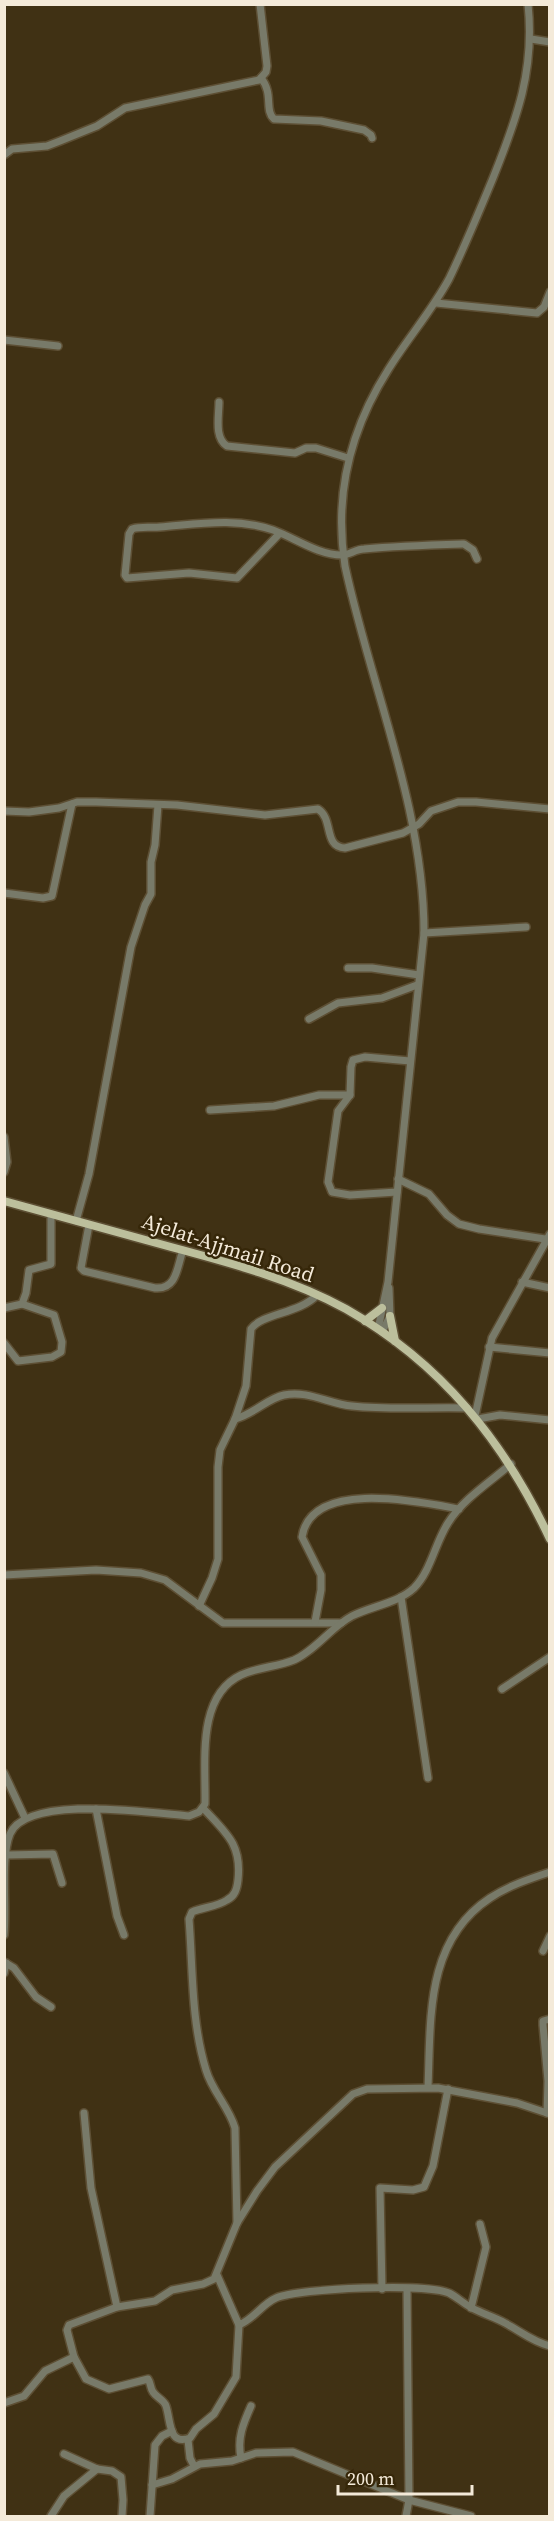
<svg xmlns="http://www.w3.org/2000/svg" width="554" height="2521" font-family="'Source Serif 4',serif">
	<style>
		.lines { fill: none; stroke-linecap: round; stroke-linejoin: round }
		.minor-casing { stroke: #5d4f34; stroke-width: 10 }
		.major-casing { stroke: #5d4f34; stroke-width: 11 }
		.minor { stroke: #787a69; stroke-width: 7 }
		.major { stroke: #bcbf9c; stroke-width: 8 }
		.labels { text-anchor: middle; stroke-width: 5; stroke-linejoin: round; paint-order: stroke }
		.street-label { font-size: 21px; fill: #f4ead9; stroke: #362709 }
	</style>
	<rect width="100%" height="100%" fill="#403114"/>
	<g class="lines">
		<g class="minor-casing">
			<g id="minor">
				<path d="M 531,39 L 550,42"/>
				<path d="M 261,78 C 274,94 264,110 274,119 L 321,121 L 364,130 L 371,135 L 372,138"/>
				<path d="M 4,155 L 12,149 L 47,146 L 60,141 L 97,126 L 125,108 L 259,80 L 266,72 L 267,66 L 260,4"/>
				<path d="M 436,303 L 537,313 L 544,307 L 550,292"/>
				<path d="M 4,340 L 58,346"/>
				<path d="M 219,402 C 219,416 214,438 227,446 L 295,453 L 306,448 L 316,448 L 348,458"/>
				<path d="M 280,533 L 237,578 L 189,573 L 127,578 L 125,575 L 129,534 L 132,529 C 141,526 151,528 160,527 C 198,524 235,517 273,530 C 295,538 318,555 342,555 C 349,555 356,549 364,549 C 397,546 431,545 464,544 L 473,550 L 477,559"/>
				<path d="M 4,811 L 29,812 L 59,808 L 77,802 L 96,802 L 177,805 L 265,815 L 318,809 C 334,819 323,847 345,848 L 403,833 L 419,824 L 431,811 L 458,802 L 476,802 L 550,809"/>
				<path d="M 4,893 L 43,898 L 52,896 L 72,804"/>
				<path d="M 424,933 L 526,927"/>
				<path d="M 348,968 L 372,968 L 419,975"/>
				<path d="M 309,1019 L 338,1003 L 382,998 L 417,985"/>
				<path d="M 210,1110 L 274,1106 L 319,1095 L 350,1095"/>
				<path d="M 4,1137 L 7,1162 L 4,1172"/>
				<path d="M 398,1179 L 429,1194 L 447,1215 L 459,1224 L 479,1229 L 545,1239"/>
				<path d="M 397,1192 L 350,1195 L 332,1192 L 328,1182 L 338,1111 L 350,1095 L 351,1067 L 353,1060 L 365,1057 L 410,1061"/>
				<path d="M 76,1221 L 89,1174 L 131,947 L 145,905 L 151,894 L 151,862 L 155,845 L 158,805"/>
				<path d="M 89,1225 L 81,1268 L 84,1271 L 155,1288 C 177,1290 177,1267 183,1250"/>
				<path d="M 522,1282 L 550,1288"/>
				<path d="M 4,1308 L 22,1304 L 26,1293 L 29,1270 L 51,1264 L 51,1214"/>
				<path d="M 378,1329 L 388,1282 L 424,933 C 424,808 371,687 345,566 C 334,496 350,430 388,370 C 407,339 431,312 449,279 C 465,246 479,212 493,178 C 517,118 535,70 528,4"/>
				<path d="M 382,1332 L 390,1316 L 389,1288"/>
				<path d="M 4,1343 L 18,1361 L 52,1357 L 61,1352 L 62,1342 L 54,1315 L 22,1304"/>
				<path d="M 489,1347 L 550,1353"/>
				<path d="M 475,1416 L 492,1338 L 550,1234"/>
				<path d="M 235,1419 C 254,1414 268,1398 284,1395 C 308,1390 329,1404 352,1406 C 390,1410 429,1407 467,1408"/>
				<path d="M 478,1419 L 500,1415 L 550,1420"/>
				<path d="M 4,1575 L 96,1570 L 141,1573 L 165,1580 L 223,1623 L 341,1623"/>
				<path d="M 401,1597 L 428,1778"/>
				<path d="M 199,1606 L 212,1578 L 218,1559 L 218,1467 L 220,1450 L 235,1419 L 246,1386 L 251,1329 C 262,1313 299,1314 317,1295"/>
				<path d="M 315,1622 L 321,1590 L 321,1575 L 302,1537 C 311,1478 421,1502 459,1509"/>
				<path d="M 502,1689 L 550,1657"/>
				<path d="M 4,1773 L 25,1818"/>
				<path d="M 203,1808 C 226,1833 242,1844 238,1880 C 237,1889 235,1896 227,1900 C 217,1907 203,1907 192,1912 L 189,1919 C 193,1970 191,2021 206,2070 C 212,2091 229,2107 235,2128 L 237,2223"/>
				<path d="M 96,1809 L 117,1916 L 124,1935"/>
				<path d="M 7,1855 L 53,1854 L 62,1883"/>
				<path d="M 4,1935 C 7,1906 0,1859 10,1834 C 27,1794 152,1813 189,1816 L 199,1812 L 205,1804 C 206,1764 196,1696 241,1675 C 258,1667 277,1667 294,1660 C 316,1650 331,1627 352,1616 C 372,1606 398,1603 414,1588 C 431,1571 435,1543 448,1523 C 463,1499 490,1482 511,1464"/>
				<path d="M 543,1951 L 550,1936"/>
				<path d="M 4,1962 L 14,1968 L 36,1997 L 51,2007"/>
				<path d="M 4,1973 L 6,1963"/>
				<path d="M 428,2087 C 431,2018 425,1941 490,1898 C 508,1886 529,1879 550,1872"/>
				<path d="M 84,2113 L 91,2188 L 117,2307"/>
				<path d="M 547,2113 L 548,2081 L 543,2025 L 543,2021 L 550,2019"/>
				<path d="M 217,2275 L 239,2325 C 254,2319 262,2304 276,2298 C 300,2288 426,2283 449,2293 C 457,2297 464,2304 472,2308 C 483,2314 495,2317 505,2323 C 520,2331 533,2342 550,2346"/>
				<path d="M 382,2289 L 380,2188 L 413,2190 L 424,2187 L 433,2166 L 448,2089"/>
				<path d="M 471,2308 L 486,2247 L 480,2224"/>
				<path d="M 239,2325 L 236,2377 L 214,2414 L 196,2429 L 190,2438 C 168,2446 171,2421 166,2406 C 164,2400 157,2398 153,2392 C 150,2388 151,2383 148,2379 L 109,2389 L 86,2379 L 74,2357 L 67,2330 L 69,2325 L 117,2307 L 155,2301 L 172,2290 L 203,2284 L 214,2279 L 237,2223 L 257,2191 L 275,2167 L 353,2094 L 367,2089 L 438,2088 L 517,2103 L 550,2114"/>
				<path d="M 4,2403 L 24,2396 L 45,2371 L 74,2357"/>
				<path d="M 188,2440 L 190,2458 L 194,2466"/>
				<path d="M 64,2454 L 97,2469 L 112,2471 L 121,2477 L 123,2500 L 122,2516"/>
				<path d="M 241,2458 C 237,2438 243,2424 251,2406"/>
				<path d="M 152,2485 L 172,2479 L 200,2464 L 232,2461 L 256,2453 L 293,2452 L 409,2500 L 471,2516"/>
				<path d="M 51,2516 L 64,2496 L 97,2469"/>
				<path d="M 150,2516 L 155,2445 L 162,2436 L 172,2431"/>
				<path d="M 406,2516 L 409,2500 L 407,2289"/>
			</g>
		</g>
		<g class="major-casing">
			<g id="major">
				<path d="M 4,1201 C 60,1216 115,1232 171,1247 C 231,1263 291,1279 346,1309 C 441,1363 504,1441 550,1539"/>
				<path d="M 390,1316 L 395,1341"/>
				<path d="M 365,1321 L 382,1308"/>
			</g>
		</g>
		<use href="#minor" class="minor"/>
		<use href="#major" class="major"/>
	</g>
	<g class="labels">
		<g class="street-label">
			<text transform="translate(228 1248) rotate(18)" y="7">Ajelat-Ajjmail Road</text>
		</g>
	</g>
	<rect width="554" height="2521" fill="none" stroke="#f4ead9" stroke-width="12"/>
	<path d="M338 2485v9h134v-9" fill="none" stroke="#f4ead9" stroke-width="3"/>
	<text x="347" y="2485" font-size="18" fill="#f4ead9" stroke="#362709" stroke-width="4.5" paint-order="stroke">200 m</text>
</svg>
